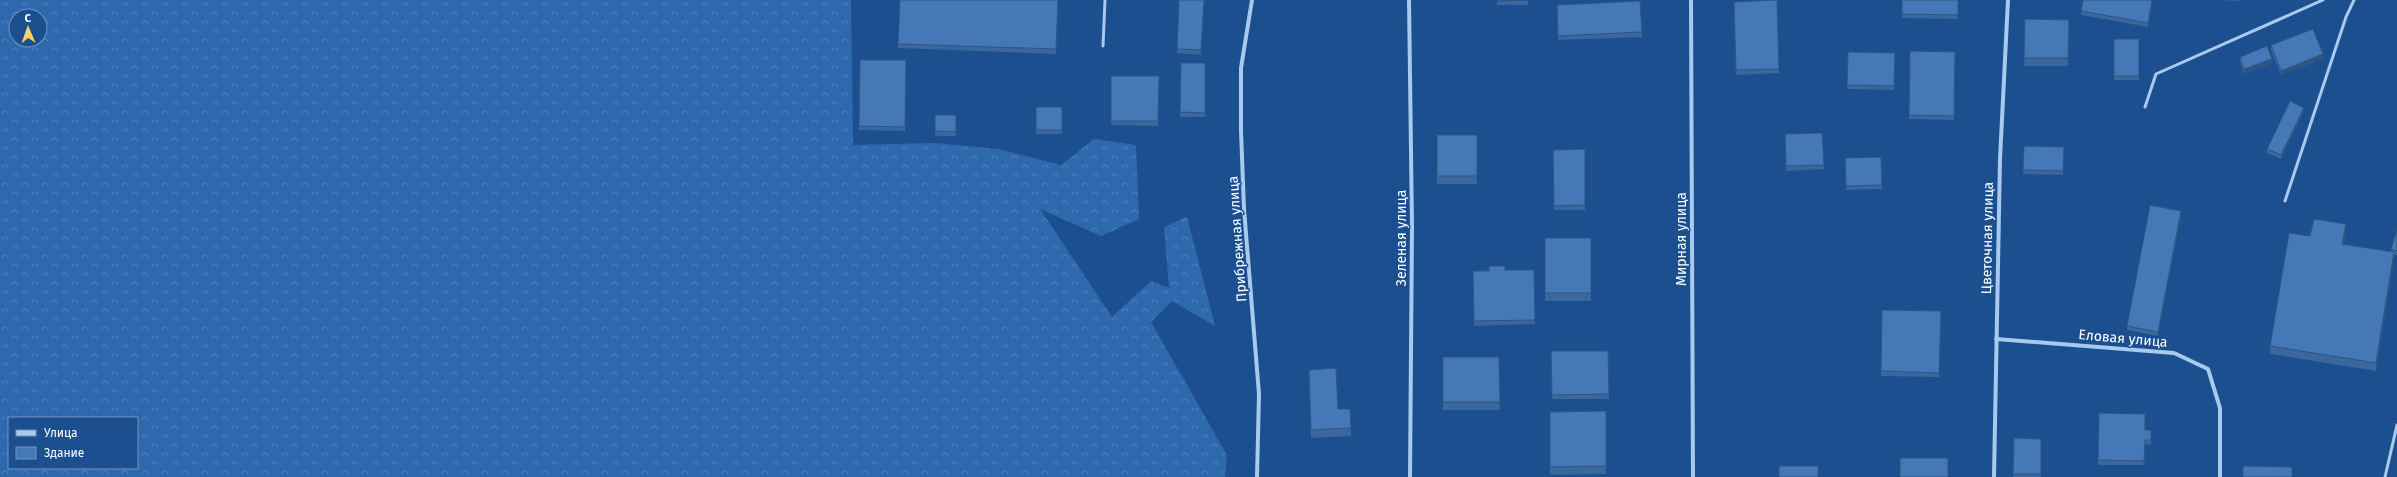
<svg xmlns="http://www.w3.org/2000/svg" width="2397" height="477" font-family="'Fira Sans',sans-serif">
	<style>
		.forest { fill: url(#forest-crowns); fill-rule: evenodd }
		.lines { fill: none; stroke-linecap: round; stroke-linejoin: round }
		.lane { stroke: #a9c9ee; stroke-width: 3 }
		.street { stroke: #a9c9ee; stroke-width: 4 }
		.wall { fill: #3a679d }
		.shaded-wall { fill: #305480 }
		.building { fill: #4478b7; stroke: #305480 }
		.labels { text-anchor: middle; stroke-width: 3; stroke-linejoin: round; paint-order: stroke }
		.street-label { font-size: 14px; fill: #fff; stroke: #1b4f8f }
	</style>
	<defs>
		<pattern id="forest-crowns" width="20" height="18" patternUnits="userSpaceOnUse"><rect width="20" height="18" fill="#2e69ad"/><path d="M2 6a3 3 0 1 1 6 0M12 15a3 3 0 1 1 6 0" fill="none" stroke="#4d80b9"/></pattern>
	</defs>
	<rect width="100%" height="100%" fill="#1b4f8f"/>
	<path class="forest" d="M 0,0 L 851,0 L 853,145 L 935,143 L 998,149 L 1061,165 L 1094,139 L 1136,145 L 1139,219 L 1101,236 L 1040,209 L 1112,317 L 1151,281 L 1169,288 L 1164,227 L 1187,217 L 1215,326 L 1172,301 L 1151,322 L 1227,455 L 1225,477 L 0,477 ZM 16,16 L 40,16 L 40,40 L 16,40 ZM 9,418 L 137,418 L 137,468 L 9,468 Z"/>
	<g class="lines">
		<g class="lane">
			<path d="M 1103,46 L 1105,0"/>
			<path d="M 2145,107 L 2156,74 L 2323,0"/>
			<path d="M 2285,201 L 2346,17 L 2354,0"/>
			<path d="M 2385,477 L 2397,425"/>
		</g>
		<g class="street">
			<path d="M 1252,0 L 1241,68 L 1241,131 L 1244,209 L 1259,394 L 1257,477"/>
			<path d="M 1409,0 L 1412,226 L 1410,477"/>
			<path d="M 1691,0 L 1693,477"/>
			<path d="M 1996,339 L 2174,353 L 2208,369 L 2220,408 L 2220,477"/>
			<path d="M 1994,477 L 2000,159 L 2008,0"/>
		</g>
	</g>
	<g class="wall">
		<path d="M 900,0 L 1058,0 L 1056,54 L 898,48 Z"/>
		<path d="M 1204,0 L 1201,55 L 1177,53 L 1177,49 Z"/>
		<rect x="1497" y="0" width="31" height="5"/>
		<path d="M 1777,0 L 1779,73 L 1736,75 L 1734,2 Z"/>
		<path d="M 1902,0 L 1958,0 L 1958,19 L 1902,18 Z"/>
		<path d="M 2153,0 L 2148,27 L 2081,15 L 2081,11 Z"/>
		<path d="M 2222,0 L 2239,0 L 2239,1 Z"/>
		<path d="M 1640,1 L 1642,37 L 1558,40 L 1557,5 Z"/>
		<path d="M 2025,19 L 2069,20 L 2068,66 L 2024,66 Z"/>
		<rect x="2114" y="39" width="25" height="41"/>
		<path d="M 2271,45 L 2323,59 L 2281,75 L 2271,50 Z"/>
		<path d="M 1910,51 L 1955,52 L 1954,120 L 1909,119 Z"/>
		<path d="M 1848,52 L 1895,53 L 1894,90 L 1847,89 Z"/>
		<path d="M 2240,57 L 2272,63 L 2244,74 L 2240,62 Z"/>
		<path d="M 860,60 L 906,60 L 905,131 L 859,130 Z"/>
		<path d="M 1181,63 L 1205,63 L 1205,117 L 1180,117 Z"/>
		<path d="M 1111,76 L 1159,76 L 1158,126 L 1111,125 Z"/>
		<rect x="1036" y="107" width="26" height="27"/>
		<path d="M 2304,112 L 2281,159 L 2267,153 L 2267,149 Z"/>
		<rect x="935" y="115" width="21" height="21"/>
		<path d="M 1822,133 L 1824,169 L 1786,171 L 1785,134 Z"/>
		<rect x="1437" y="135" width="40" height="49"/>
		<path d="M 2024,146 L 2064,147 L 2063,175 L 2023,174 Z"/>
		<path d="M 1585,149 L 1585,210 L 1554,210 L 1553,150 Z"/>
		<path d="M 1881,157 L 1882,189 L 1846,190 L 1845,158 Z"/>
		<path d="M 2181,215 L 2158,336 L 2127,330 L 2127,326 Z"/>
		<path d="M 2397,230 L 2397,255 L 2394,255 L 2394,260 L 2376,371 L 2270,354 L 2270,346 L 2346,232 L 2344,244 L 2391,252 L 2391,249 Z"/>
		<rect x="1545" y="238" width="46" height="63"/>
		<path d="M 1534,270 L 1535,324 L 1474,326 L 1473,271 Z"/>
		<path d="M 1882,310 L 1941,311 L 1939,377 L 1881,376 Z"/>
		<path d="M 1551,351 L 1608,351 L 1609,399 L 1552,399 Z"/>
		<path d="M 1443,357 L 1499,357 L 1500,410 L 1443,410 Z"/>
		<path d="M 1309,370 L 1338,409 L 1351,428 L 1351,436 L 1311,438 Z"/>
		<path d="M 1606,411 L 1606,474 L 1550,475 L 1550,412 Z"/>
		<path d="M 2099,413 L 2145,430 L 2151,430 L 2151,445 L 2145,444 L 2144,465 L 2098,465 Z"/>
		<path d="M 2014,438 L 2041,439 L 2041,477 L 2013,477 Z"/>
	</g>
	<g class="shaded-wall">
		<path d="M 2152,0 L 2153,1 L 2148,27 L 2148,23 Z"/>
		<path d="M 2323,54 L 2323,59 L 2281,75 L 2281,71 Z"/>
		<path d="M 2272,59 L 2272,63 L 2244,74 L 2244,69 Z"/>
		<path d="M 2304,108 L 2304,112 L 2281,159 L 2281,155 Z"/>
		<path d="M 2181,211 L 2181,215 L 2158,336 L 2158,332 Z"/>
		<path d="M 2346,224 L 2346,232 L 2342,252 L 2342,244 Z"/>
		<path d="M 2394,252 L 2394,260 L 2376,371 L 2376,363 Z"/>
	</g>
	<g class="building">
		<path d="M 900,0 L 1058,0 L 1056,49 L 898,44 Z"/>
		<path d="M 1179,0 L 1204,0 L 1201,50 L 1177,49 Z"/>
		<path d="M 1497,0 L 1528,0 L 1497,1 Z"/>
		<path d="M 1777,0 L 1779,69 L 1736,70 L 1734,2 Z"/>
		<path d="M 1902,0 L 1958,0 L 1958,15 L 1902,14 Z"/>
		<path d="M 2083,0 L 2152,0 L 2148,23 L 2081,11 Z"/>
		<path d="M 1640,1 L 1642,32 L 1558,36 L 1557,5 Z"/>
		<path d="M 2025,19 L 2069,20 L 2068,58 L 2024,58 Z"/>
		<path d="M 2313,29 L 2323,54 L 2281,71 L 2271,45 Z"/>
		<rect x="2114" y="39" width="25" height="37"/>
		<path d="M 2267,46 L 2272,59 L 2244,69 L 2240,57 Z"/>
		<path d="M 1910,51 L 1955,52 L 1954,116 L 1909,115 Z"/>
		<path d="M 1848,52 L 1895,53 L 1894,86 L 1847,85 Z"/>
		<path d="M 860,60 L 906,60 L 905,127 L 859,126 Z"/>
		<path d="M 1181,63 L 1205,63 L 1205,113 L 1180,112 Z"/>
		<path d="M 1111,76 L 1159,76 L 1158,121 L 1111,121 Z"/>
		<path d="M 2290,101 L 2304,108 L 2281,155 L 2267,149 Z"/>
		<rect x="1036" y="107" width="26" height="23"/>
		<path d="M 935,115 L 956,115 L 956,132 L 935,131 Z"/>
		<path d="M 1822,133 L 1824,165 L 1786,166 L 1785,134 Z"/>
		<rect x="1437" y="135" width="40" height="41"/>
		<path d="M 2024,146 L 2064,147 L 2063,171 L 2023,170 Z"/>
		<path d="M 1585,149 L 1585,205 L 1554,206 L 1553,150 Z"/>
		<path d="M 1881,157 L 1882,185 L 1846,186 L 1845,158 Z"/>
		<path d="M 2150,205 L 2181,211 L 2158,332 L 2127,326 Z"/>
		<path d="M 2314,219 L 2346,224 L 2342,244 L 2394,252 L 2376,363 L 2270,346 L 2289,233 L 2310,236 Z"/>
		<path d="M 2397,230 L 2397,251 L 2391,249 Z"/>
		<rect x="1545" y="238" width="46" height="55"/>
		<path d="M 1489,266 L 1505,266 L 1505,270 L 1534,270 L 1535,320 L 1474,321 L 1473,271 L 1489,271 Z"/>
		<path d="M 1882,310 L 1941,311 L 1939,373 L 1881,371 Z"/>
		<path d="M 1551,351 L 1608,351 L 1609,394 L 1552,395 Z"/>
		<path d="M 1443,357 L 1499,357 L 1500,402 L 1443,402 Z"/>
		<path d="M 1336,368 L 1338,409 L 1350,409 L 1351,428 L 1311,430 L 1309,370 Z"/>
		<path d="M 1606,411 L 1606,466 L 1550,467 L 1550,412 Z"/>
		<path d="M 2099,413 L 2145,414 L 2145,430 L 2151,430 L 2151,440 L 2145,440 L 2144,461 L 2098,460 Z"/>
		<path d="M 2014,438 L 2041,439 L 2041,474 L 2013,474 Z"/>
		<rect x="1900" y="458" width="48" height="19"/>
		<rect x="1779" y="466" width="39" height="11"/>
		<path d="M 2243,466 L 2292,467 L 2292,477 L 2243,477 Z"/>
	</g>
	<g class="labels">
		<g class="street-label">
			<text transform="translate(1401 238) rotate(-90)" y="5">Зеленая улица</text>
			<text transform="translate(1987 238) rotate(-89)" y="5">Цветочная улица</text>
			<text transform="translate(1237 239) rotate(-94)" y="5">Прибрежная улица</text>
			<text transform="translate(1681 239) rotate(-90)" y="5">Мирная улица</text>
			<text transform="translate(2123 338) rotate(5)" y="5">Еловая улица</text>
		</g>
	</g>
	<rect x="8" y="417" width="130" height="52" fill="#1b4f8f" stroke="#7695bc"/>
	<rect x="16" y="430" width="20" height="6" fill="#a9c9ee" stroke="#7695bc"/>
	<text x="44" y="437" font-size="12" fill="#ffffff">Улица</text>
	<rect x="16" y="447" width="20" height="12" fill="#4478b7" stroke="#7695bc"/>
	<text x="44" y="457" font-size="12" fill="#ffffff">Здание</text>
	<g transform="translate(28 28) rotate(358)"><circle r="19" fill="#1b4f8f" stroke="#7695bc"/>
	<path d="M0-3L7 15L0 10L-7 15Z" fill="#ffd166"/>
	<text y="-6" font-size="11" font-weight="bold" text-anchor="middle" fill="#ffffff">С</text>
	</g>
</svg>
